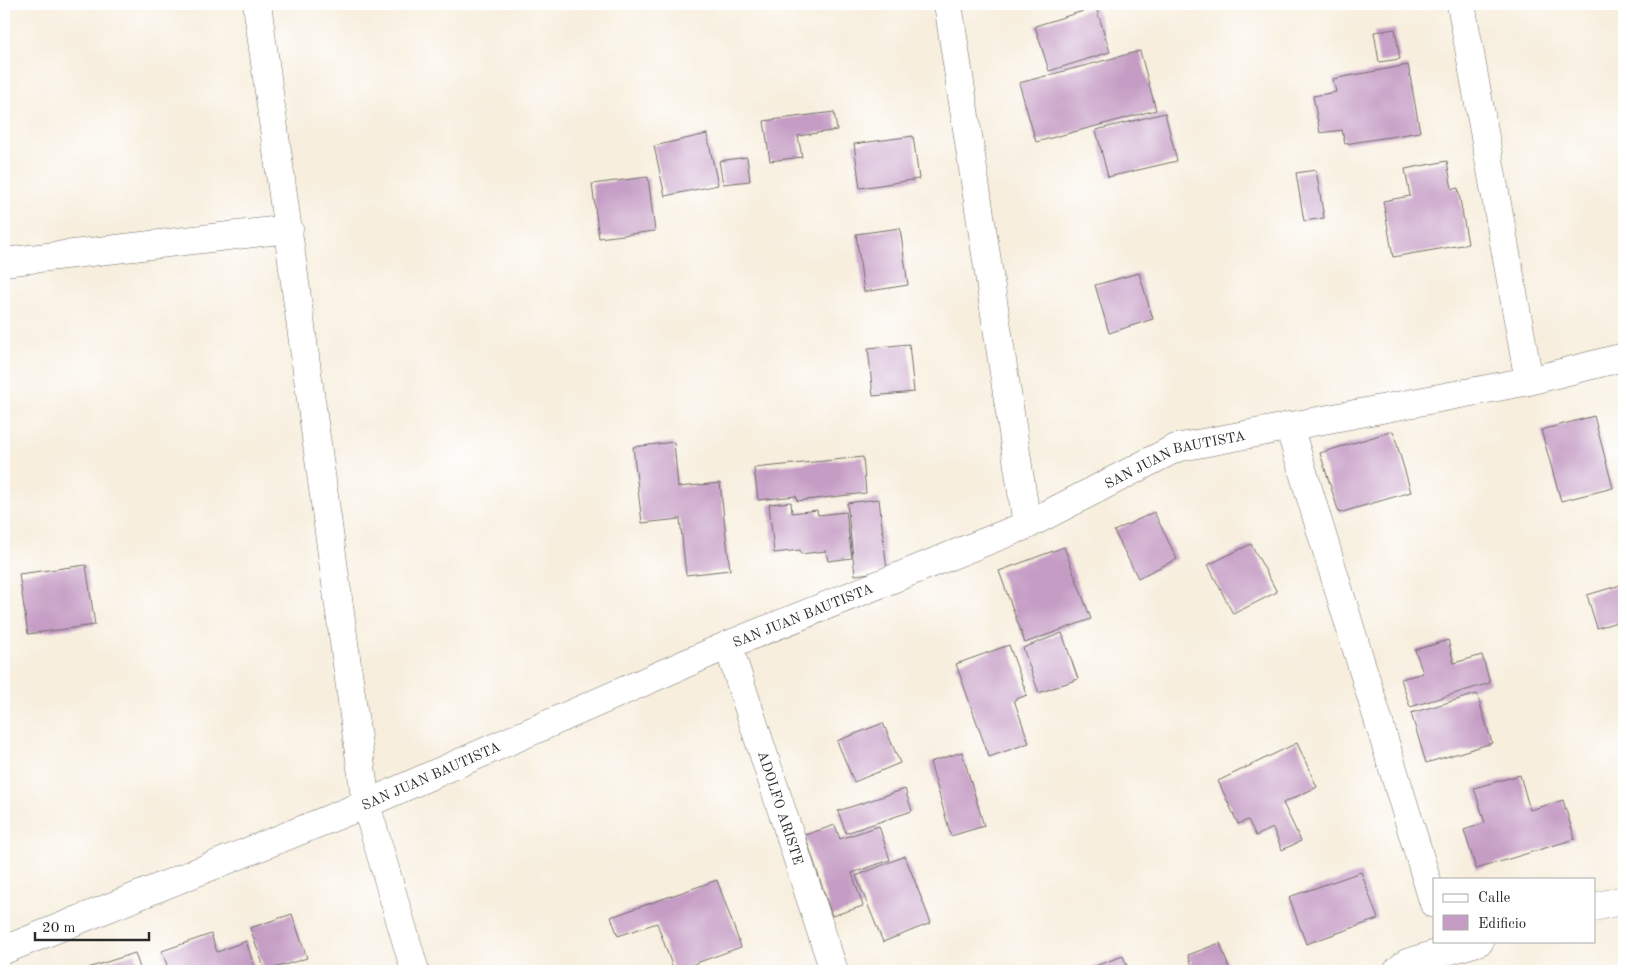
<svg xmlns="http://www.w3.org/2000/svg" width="1628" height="975" font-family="'Old Standard TT',serif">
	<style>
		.building { fill: #c59cc4 }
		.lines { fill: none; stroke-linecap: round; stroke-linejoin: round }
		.minor-casing { stroke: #726f69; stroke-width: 29 }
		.minor { stroke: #fff; stroke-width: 28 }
		.labels { text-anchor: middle; stroke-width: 4.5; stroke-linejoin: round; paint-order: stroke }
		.street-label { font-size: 14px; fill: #2b2b2b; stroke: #fff }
	</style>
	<rect width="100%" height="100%" fill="#fff"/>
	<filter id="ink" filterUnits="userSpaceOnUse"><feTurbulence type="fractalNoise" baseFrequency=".02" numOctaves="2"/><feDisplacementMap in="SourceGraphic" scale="10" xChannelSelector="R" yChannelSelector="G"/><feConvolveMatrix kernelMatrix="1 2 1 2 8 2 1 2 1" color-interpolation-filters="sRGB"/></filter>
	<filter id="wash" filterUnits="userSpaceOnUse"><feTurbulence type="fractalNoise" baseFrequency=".0096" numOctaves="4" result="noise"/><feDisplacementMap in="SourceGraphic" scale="20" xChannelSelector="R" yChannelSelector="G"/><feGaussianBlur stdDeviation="1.12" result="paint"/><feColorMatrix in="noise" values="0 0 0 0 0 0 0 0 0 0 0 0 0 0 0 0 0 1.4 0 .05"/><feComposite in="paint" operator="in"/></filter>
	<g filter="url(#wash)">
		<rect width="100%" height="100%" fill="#f7eedd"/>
		<g id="blocks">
			<g class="building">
				<path d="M 1096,7 L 1110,52 L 1049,71 L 1035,26 Z"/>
				<path d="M 1395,29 L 1400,59 L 1379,62 L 1374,32 Z"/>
				<path d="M 1140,51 L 1156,110 L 1036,142 L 1019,83 Z"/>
				<path d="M 1408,65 L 1420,132 L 1345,144 L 1342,130 L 1320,133 L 1313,96 L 1336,92 L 1333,79 Z"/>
				<path d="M 834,112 L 837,130 L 798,136 L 802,157 L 770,161 L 764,121 Z"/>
				<path d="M 1165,113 L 1177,161 L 1108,177 L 1096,130 Z"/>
				<path d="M 707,134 L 718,185 L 665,196 L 654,146 Z"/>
				<path d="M 913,136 L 919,179 L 860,188 L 854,144 Z"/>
				<path d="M 747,157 L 750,181 L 723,184 L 719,161 Z"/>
				<path d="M 1447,161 L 1452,189 L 1458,188 L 1468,244 L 1393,257 L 1383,201 L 1410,196 L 1405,169 Z"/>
				<path d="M 1316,170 L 1324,218 L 1304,221 L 1296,173 Z"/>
				<path d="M 648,177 L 655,231 L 599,238 L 592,184 Z"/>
				<path d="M 900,228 L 908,285 L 864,292 L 856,234 Z"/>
				<path d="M 1139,273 L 1153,319 L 1109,333 L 1095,285 Z"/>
				<path d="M 909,344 L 914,392 L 873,396 L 868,348 Z"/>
				<path d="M 1594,416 L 1613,488 L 1561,501 L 1541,430 Z"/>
				<path d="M 1393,431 L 1411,492 L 1339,513 L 1320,453 Z"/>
				<path d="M 674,442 L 678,487 L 720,483 L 730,570 L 686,575 L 680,519 L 642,523 L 633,447 Z"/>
				<path d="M 863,457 L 866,493 L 797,501 L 796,496 L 758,500 L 754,468 Z"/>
				<path d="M 879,499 L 887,571 L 855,575 L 847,503 Z"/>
				<path d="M 791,502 L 792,513 L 817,510 L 818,515 L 846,512 L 852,558 L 828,561 L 826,551 L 801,554 L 800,550 L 774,553 L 769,504 Z"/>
				<path d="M 1154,512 L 1177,559 L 1138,578 L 1114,531 Z"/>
				<path d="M 1251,544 L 1277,592 L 1233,614 L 1208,565 Z"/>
				<path d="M 1064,547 L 1091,619 L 1025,643 L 999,571 Z"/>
				<path d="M 86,565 L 95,625 L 28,634 L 19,574 Z"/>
				<path d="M 1624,584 L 1624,620 L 1597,628 L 1587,595 Z"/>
				<path d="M 1062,633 L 1078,679 L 1039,693 L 1023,648 Z"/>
				<path d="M 1448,640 L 1454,663 L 1482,655 L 1490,683 L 1410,707 L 1401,679 L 1423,673 L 1415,650 Z"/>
				<path d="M 1009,645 L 1027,695 L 1014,700 L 1029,743 L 989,757 L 956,664 Z"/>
				<path d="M 1477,694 L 1492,743 L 1426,763 L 1411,713 Z"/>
				<path d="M 883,723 L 900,763 L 854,782 L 837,741 Z"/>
				<path d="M 1297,743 L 1317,787 L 1283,803 L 1301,841 L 1282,850 L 1273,828 L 1256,836 L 1248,820 L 1238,824 L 1218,781 Z"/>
				<path d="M 962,752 L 984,826 L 951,836 L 930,762 Z"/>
				<path d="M 1520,775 L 1530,810 L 1563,800 L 1575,839 L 1476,869 L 1464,830 L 1485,823 L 1474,788 Z"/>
				<path d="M 905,789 L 912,811 L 846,833 L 838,811 Z"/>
				<path d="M 835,825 L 840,839 L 879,826 L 890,860 L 852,873 L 863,906 L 832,916 L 805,835 Z"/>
				<path d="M 905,856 L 931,923 L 883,942 L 856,876 Z"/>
				<path d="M 1361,872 L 1378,919 L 1306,944 L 1289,897 Z"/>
				<path d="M 717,880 L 741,947 L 674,971 L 657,923 L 618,936 L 611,917 Z"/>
				<path d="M 292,914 L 307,958 L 265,971 L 250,928 Z"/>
				<path d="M 211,934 L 217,952 L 246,941 L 256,971 L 169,971 L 162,951 Z"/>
				<path d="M 1220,943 L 1230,971 L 1194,971 L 1188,955 Z"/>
				<path d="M 135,953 L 141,971 L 89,971 L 88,968 Z"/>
				<path d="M 1123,956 L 1129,971 L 1082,971 Z"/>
			</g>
		</g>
	</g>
	<g filter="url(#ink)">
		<use href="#blocks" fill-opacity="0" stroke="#726f69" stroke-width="1"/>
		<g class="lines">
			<g class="minor-casing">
				<g id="minor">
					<path d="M 257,4 L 366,804 L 415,971"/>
					<path d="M 948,4 L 1027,525"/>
					<path d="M 1461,4 L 1529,381"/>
					<path d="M 4,262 L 289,229"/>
					<path d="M 1289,426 L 1434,904"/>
					<path id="s1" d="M 728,645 L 834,971"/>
					<path d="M 1594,907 L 1624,900"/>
					<path id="s2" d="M 4,950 L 366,804 L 728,645 L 1027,525 L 1176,448 L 1529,381 L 1624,357"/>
					<path d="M 1397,971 L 1407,963 L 1480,941"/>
				</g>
			</g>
			<use href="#minor" class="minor"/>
		</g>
	</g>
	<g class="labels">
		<g class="street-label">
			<text dy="5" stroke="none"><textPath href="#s2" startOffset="1271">SAN JUAN BAUTISTA</textPath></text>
			<text dy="5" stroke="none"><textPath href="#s2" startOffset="866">SAN JUAN BAUTISTA</textPath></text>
			<text dy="5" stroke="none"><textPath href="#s2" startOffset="461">SAN JUAN BAUTISTA</textPath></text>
			<text dy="5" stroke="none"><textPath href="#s1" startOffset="171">ADOLFO ARISTE</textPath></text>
		</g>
	</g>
	<rect width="1628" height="975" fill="none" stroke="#fff" stroke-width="20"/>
	<rect x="1433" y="878" width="162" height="65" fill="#ffffff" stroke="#aaaaaa"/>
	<rect x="1443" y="894" width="25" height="8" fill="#ffffff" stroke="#aaaaaa"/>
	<text x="1478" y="902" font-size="15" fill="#2b2b2b">Calle</text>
	<rect x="1443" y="915" width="25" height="15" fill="#c59cc4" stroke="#aaaaaa"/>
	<text x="1478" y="928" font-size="15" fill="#2b2b2b">Edificio</text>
	<path d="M35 932v8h114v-8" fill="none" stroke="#2b2b2b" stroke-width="2.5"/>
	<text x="42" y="932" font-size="15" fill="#2b2b2b" stroke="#ffffff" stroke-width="4" paint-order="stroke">20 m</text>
</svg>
